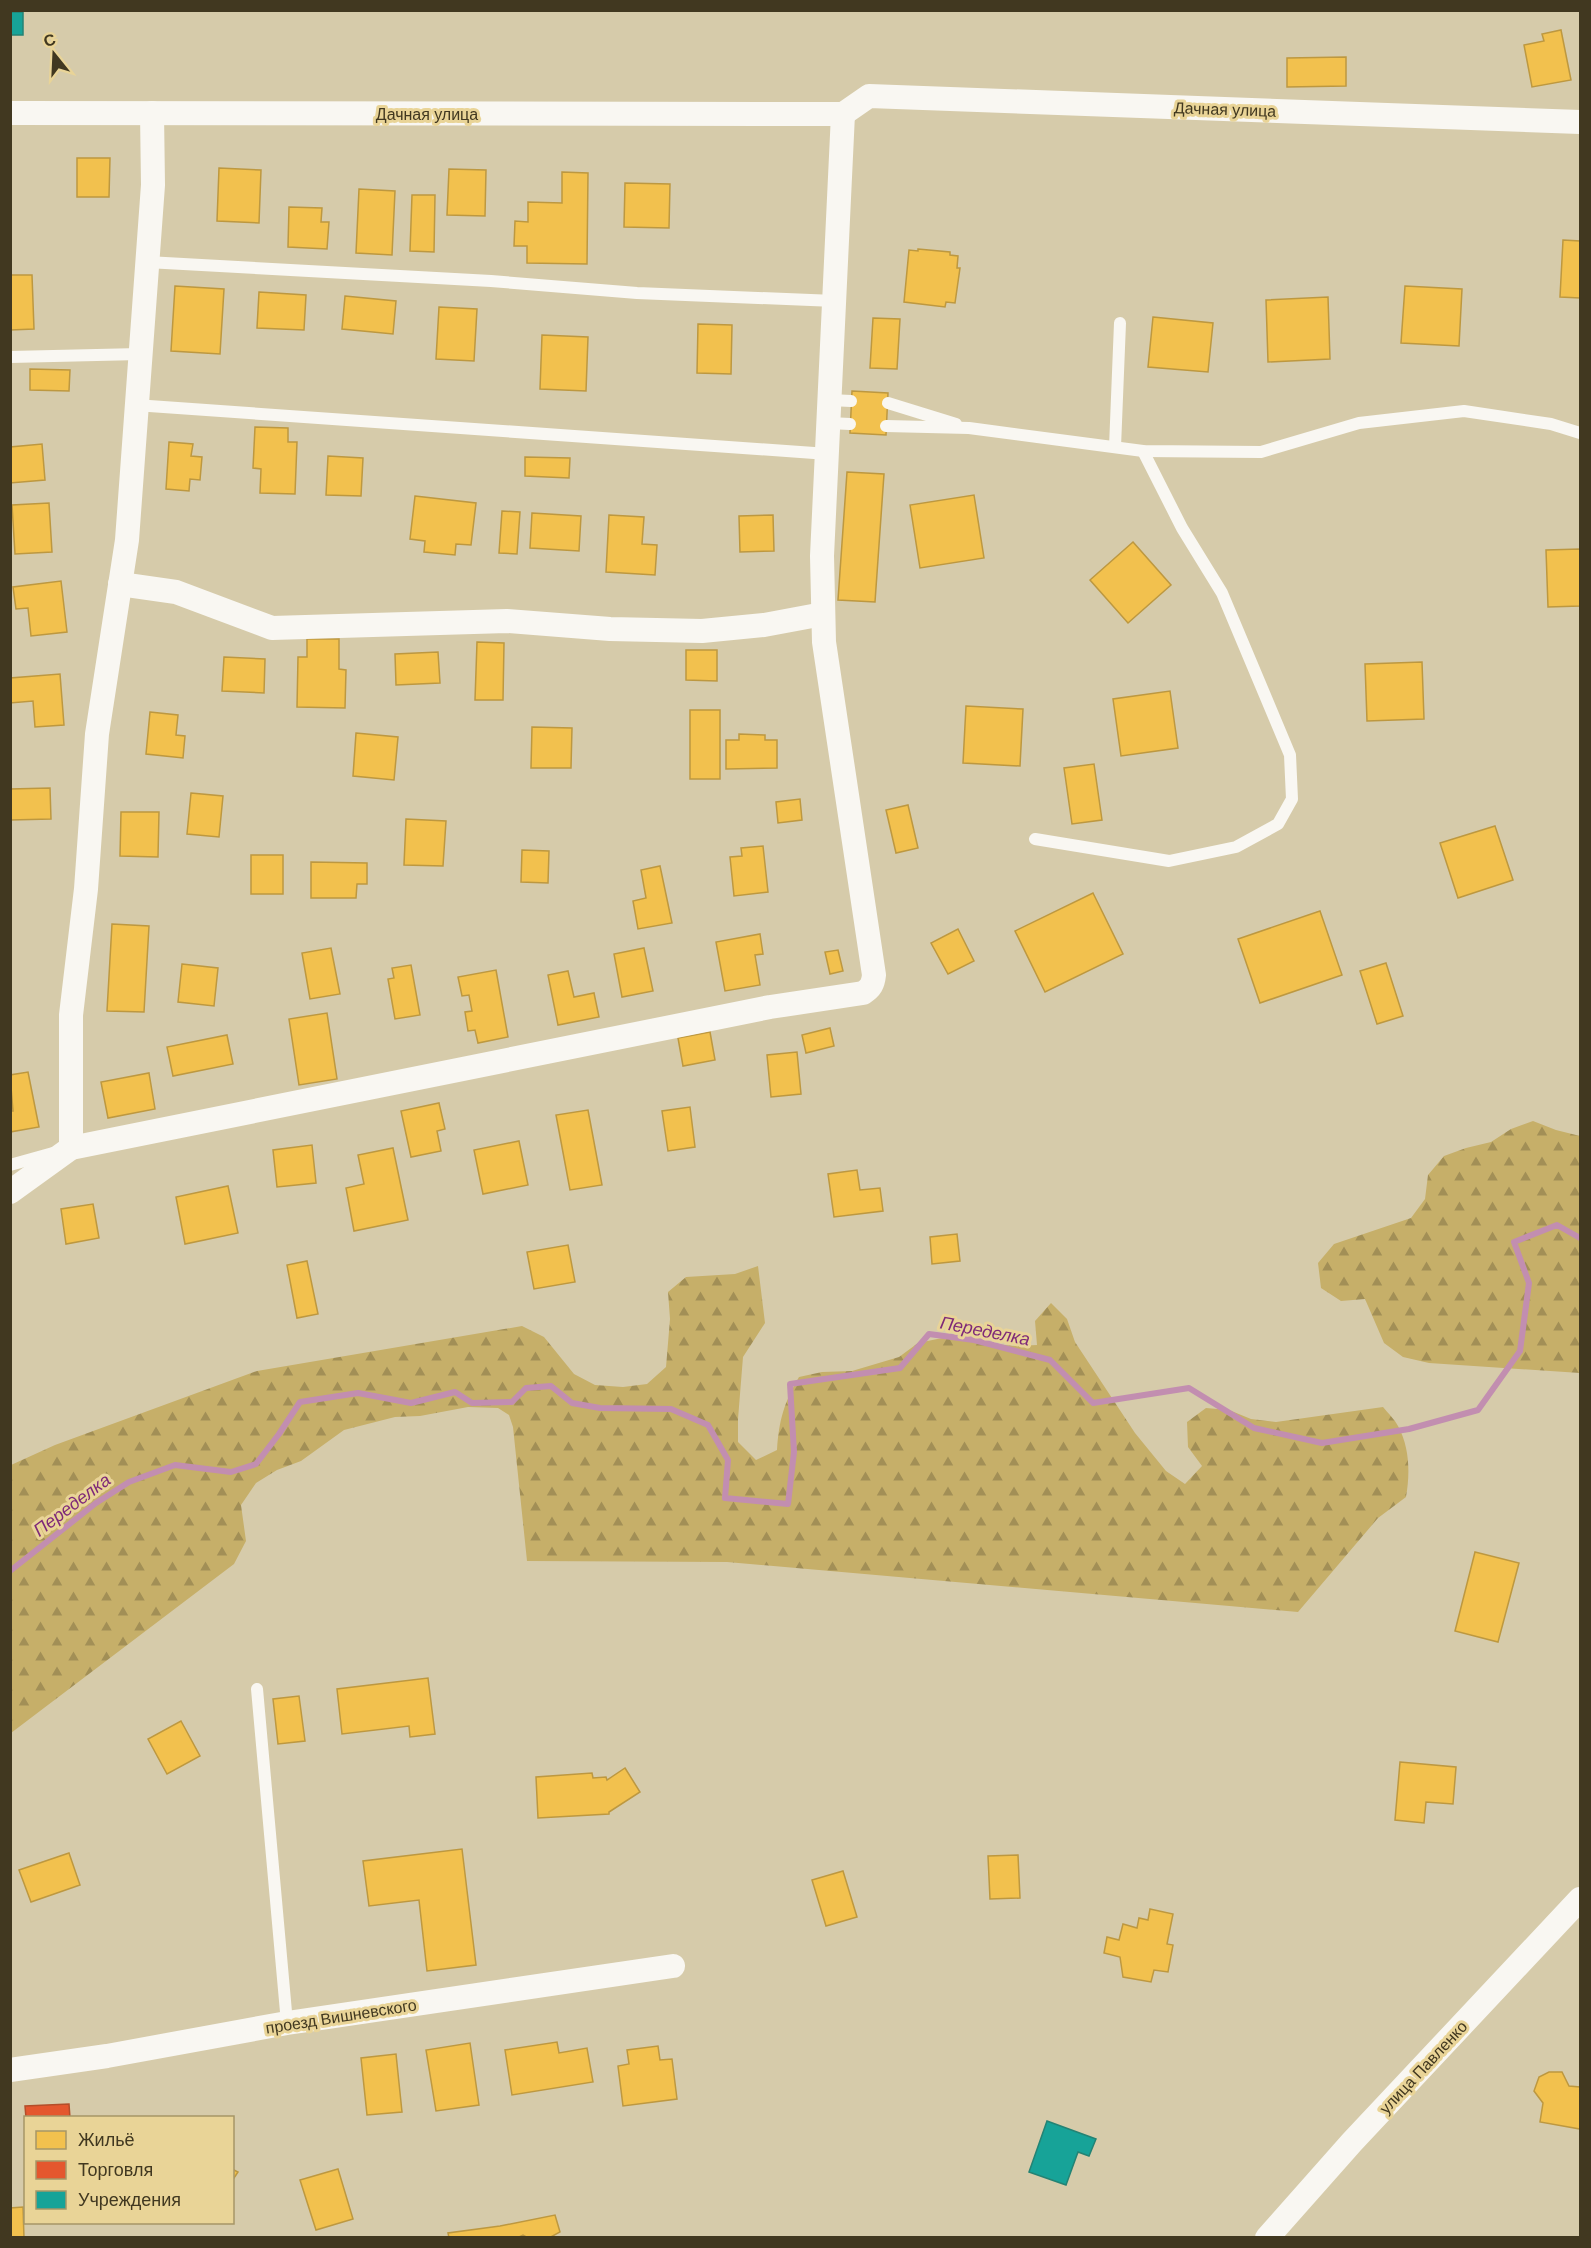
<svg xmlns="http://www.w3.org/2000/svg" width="1591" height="2248" font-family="'DM Sans',sans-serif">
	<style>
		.forest { fill: url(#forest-firs) }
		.homes { fill: #f2c14e; stroke: #bd9840; stroke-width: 1.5 }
		.shops { fill: #e4572e; stroke: #b34e2a; stroke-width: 1.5 }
		.public { fill: #17a398; stroke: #248374; stroke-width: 1.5 }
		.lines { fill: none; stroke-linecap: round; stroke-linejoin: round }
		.stream { stroke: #c28eb0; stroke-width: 6 }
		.service { stroke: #f9f7f2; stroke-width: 12 }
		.minor { stroke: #f9f7f2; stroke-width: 24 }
		.labels { text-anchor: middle; stroke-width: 6; stroke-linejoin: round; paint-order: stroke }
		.street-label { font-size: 16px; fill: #413820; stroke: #e9d497 }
		.water-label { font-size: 18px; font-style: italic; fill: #7e2978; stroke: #e9d497 }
	</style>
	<defs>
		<pattern id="forest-firs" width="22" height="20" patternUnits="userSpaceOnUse" patternTransform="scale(1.5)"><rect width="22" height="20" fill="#c6af69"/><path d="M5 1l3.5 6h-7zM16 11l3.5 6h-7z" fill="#a28f56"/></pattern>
	</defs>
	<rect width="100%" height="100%" fill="#d6cbaa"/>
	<g class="forest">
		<path d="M 1533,1121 L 1556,1130 L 1580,1136 L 1580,1373 L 1429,1363 L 1403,1357 L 1384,1343 L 1365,1299 L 1341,1301 L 1321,1288 L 1318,1263 L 1334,1244 L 1411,1218 L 1425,1199 L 1428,1175 L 1444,1156 L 1466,1148 L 1491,1142 L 1511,1129 Z"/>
		<path d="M 758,1266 L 765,1323 L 743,1357 L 738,1419 L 738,1442 L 756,1460 L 777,1450 C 779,1420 784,1403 799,1377 L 822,1372 L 852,1371 L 899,1357 L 918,1343 L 942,1338 L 1014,1346 L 1037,1345 L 1035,1321 L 1051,1303 L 1067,1319 L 1075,1342 L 1135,1433 L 1166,1471 L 1185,1484 L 1202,1466 L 1188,1447 L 1187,1422 L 1206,1408 L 1229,1410 L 1251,1419 L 1276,1422 L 1383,1407 C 1388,1413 1395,1420 1398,1426 C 1410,1448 1410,1474 1406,1497 L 1378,1518 L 1298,1612 L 727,1562 L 527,1561 L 513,1427 L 509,1415 L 498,1408 L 468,1407 L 420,1416 L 395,1417 L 344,1430 L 301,1461 L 277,1470 L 256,1483 L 241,1505 L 246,1541 L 234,1564 L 11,1733 L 11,1465 L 55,1445 L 257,1371 L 522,1326 L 544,1337 L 574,1374 L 595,1385 L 623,1387 L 647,1384 L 666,1367 L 670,1319 L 668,1292 L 686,1277 L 735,1274 Z"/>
	</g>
	<g class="homes">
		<path d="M 1561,30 L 1571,80 L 1532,87 L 1524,45 L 1544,41 L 1542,34 Z"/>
		<path d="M 1346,57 L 1346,86 L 1287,87 L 1287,58 Z"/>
		<path d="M 77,158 L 110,158 L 109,197 L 77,197 Z"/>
		<path d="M 219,168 L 261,170 L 259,223 L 217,221 Z"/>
		<path d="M 449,169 L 486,170 L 485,216 L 447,215 Z"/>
		<path d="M 562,172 L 588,173 L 587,264 L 527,263 L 527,246 L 514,246 L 515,221 L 528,222 L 528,202 L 562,203 Z"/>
		<path d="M 625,183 L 670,184 L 669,228 L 624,227 Z"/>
		<path d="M 359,189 L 395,191 L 392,255 L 356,253 Z"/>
		<path d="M 412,195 L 435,195 L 434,252 L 410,251 Z"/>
		<path d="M 289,207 L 322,208 L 321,222 L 329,222 L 327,249 L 288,247 Z"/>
		<path d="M 1563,240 L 1580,241 L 1580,298 L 1560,297 Z"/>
		<path d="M 918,249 L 950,252 L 950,255 L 958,256 L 957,268 L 960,268 L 955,303 L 946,302 L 945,307 L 904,302 L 909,250 L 918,251 Z"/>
		<path d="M 10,275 L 32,275 L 34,329 L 10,330 Z"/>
		<path d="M 175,286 L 224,289 L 220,354 L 171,351 Z"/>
		<path d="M 1405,286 L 1462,289 L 1459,346 L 1401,343 Z"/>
		<path d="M 259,292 L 306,295 L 304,330 L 257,328 Z"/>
		<path d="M 345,296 L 396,301 L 393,334 L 342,329 Z"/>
		<path d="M 1328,297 L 1330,359 L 1268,362 L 1266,300 Z"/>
		<path d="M 439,307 L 477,309 L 474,361 L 436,359 Z"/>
		<path d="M 1153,317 L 1213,323 L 1208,372 L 1148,367 Z"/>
		<path d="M 873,318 L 900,319 L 897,369 L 870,368 Z"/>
		<path d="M 698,324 L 732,325 L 731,374 L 697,373 Z"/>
		<path d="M 542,335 L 588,337 L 586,391 L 540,389 Z"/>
		<path d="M 30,369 L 70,370 L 69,391 L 30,390 Z"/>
		<path d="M 852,391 L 888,393 L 886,435 L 850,433 Z"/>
		<path d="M 255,427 L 288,428 L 288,442 L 297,442 L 295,494 L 260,493 L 261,469 L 253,468 Z"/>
		<path d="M 169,442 L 193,444 L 191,456 L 202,457 L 200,480 L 190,479 L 189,491 L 166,489 Z"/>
		<path d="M 42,444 L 45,480 L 10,483 L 10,447 Z"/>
		<path d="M 328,456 L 363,458 L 361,496 L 326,495 Z"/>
		<path d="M 525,457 L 570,458 L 569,478 L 525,476 Z"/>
		<path d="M 847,472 L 884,474 L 875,602 L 838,600 Z"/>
		<path d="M 974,495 L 984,558 L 920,568 L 910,505 Z"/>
		<path d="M 415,496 L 476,503 L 471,545 L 456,544 L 455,555 L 424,552 L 425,541 L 410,539 Z"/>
		<path d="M 49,503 L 52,552 L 15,554 L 12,505 Z"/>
		<path d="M 502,511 L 520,512 L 517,554 L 499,553 Z"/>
		<path d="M 532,513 L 581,516 L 579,551 L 530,548 Z"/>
		<path d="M 609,515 L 644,517 L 642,544 L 657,545 L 655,575 L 606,572 Z"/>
		<path d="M 773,515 L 774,551 L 740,552 L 739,516 Z"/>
		<path d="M 1133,542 L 1171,585 L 1128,623 L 1090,580 Z"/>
		<path d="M 1580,549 L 1580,606 L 1548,607 L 1546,550 Z"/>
		<path d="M 61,581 L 67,632 L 31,636 L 28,608 L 16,609 L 13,587 Z"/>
		<path d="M 307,639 L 339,639 L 339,669 L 346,670 L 345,708 L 297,707 L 298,657 L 307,657 Z"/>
		<path d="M 477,642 L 504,643 L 503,700 L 475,700 Z"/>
		<path d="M 686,650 L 717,650 L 717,681 L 686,680 Z"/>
		<path d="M 438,652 L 440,683 L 396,685 L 395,654 Z"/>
		<path d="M 224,657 L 265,659 L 264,693 L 222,691 Z"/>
		<path d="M 1422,662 L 1424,719 L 1367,721 L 1365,664 Z"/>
		<path d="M 60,674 L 64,725 L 35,727 L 33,701 L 10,703 L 10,678 Z"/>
		<path d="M 1170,691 L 1178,748 L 1121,756 L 1113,699 Z"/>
		<path d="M 966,706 L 1023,709 L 1020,766 L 963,763 Z"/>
		<rect x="690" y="710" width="30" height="69"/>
		<path d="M 150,712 L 178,715 L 176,735 L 185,736 L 183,758 L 146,754 Z"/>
		<path d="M 532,727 L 572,728 L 571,768 L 531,768 Z"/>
		<path d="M 356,733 L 398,737 L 394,780 L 353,776 Z"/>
		<path d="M 739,734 L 765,735 L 765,740 L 777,740 L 777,768 L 726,769 L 726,740 L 739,740 Z"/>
		<path d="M 1094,764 L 1102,820 L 1072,824 L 1064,768 Z"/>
		<path d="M 50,788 L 51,819 L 10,820 L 10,789 Z"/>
		<path d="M 191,793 L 223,796 L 219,837 L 187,834 Z"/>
		<path d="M 800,799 L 802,820 L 778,823 L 776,802 Z"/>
		<path d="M 908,805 L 918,848 L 896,853 L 886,810 Z"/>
		<path d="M 121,812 L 159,812 L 158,857 L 120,856 Z"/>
		<path d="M 406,819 L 446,821 L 443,866 L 404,865 Z"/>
		<path d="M 1495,826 L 1513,880 L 1458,898 L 1440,843 Z"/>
		<path d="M 763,846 L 768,892 L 734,896 L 730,857 L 742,856 L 741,848 Z"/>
		<path d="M 522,850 L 549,851 L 548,883 L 521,882 Z"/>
		<rect x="251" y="855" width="32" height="39"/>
		<path d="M 311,862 L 367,863 L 367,884 L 357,884 L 356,898 L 311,898 Z"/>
		<path d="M 660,866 L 672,923 L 638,929 L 633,901 L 646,898 L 641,870 Z"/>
		<path d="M 1093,893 L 1123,954 L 1045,992 L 1015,931 Z"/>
		<path d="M 1320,911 L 1342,975 L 1260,1003 L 1238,939 Z"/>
		<path d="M 112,924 L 149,926 L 144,1012 L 107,1011 Z"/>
		<path d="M 958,929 L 974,961 L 948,974 L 931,943 Z"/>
		<path d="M 760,934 L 763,954 L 755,955 L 760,985 L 725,991 L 716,942 Z"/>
		<path d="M 331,948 L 340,994 L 310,999 L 302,953 Z"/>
		<path d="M 644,948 L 653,991 L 622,997 L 614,954 Z"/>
		<path d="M 838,950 L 843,971 L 830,974 L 825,952 Z"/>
		<path d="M 1386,963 L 1403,1016 L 1377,1024 L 1360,971 Z"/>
		<path d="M 182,964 L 218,968 L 214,1006 L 178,1002 Z"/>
		<path d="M 411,965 L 420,1015 L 395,1019 L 388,979 L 394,978 L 392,968 Z"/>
		<path d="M 496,970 L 508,1037 L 478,1043 L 475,1030 L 468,1031 L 465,1012 L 472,1011 L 469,995 L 462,996 L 458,977 Z"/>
		<path d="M 568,971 L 574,997 L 594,993 L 599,1017 L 558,1025 L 548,975 Z"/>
		<path d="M 327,1013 L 337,1079 L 299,1085 L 289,1019 Z"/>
		<path d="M 830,1028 L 834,1046 L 806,1053 L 802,1035 Z"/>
		<path d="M 710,1032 L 715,1060 L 683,1066 L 678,1038 Z"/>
		<path d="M 227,1035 L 233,1064 L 173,1076 L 167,1047 Z"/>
		<path d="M 797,1052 L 801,1094 L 771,1097 L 767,1055 Z"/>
		<path d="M 28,1072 L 39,1127 L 10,1132 L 10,1111 L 13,1111 L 10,1075 Z"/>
		<path d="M 149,1073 L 155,1109 L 108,1118 L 101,1082 Z"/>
		<path d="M 439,1103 L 445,1129 L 437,1131 L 441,1151 L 411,1157 L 401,1111 Z"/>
		<path d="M 690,1107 L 695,1147 L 668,1151 L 662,1111 Z"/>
		<path d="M 588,1110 L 602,1185 L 570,1190 L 556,1115 Z"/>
		<path d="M 519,1141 L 528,1185 L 483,1194 L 474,1150 Z"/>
		<path d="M 312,1145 L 316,1183 L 277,1187 L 273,1150 Z"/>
		<path d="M 393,1148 L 408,1220 L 354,1231 L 346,1188 L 364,1184 L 358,1155 Z"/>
		<path d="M 857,1170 L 860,1190 L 880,1188 L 883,1211 L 834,1217 L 828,1174 Z"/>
		<path d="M 228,1186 L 238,1233 L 185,1244 L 176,1197 Z"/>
		<path d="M 93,1204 L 99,1238 L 66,1244 L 61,1209 Z"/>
		<path d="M 957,1234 L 960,1261 L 932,1264 L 930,1237 Z"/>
		<path d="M 568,1245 L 575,1282 L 534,1289 L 527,1252 Z"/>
		<path d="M 307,1261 L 318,1314 L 297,1318 L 287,1265 Z"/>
		<path d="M 1475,1552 L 1519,1563 L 1498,1642 L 1455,1631 Z"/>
		<path d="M 428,1678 L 435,1734 L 410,1737 L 409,1726 L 342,1734 L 337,1689 Z"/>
		<path d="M 299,1696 L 305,1741 L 278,1744 L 273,1699 Z"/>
		<path d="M 181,1721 L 200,1756 L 167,1774 L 148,1739 Z"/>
		<path d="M 1400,1762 L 1456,1767 L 1453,1804 L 1426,1802 L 1424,1823 L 1395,1820 Z"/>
		<path d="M 625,1768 L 640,1792 L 609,1812 L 609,1814 L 538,1818 L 536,1777 L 592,1773 L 593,1778 L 606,1777 L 607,1780 Z"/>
		<path d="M 462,1849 L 476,1965 L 427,1971 L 419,1900 L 369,1906 L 363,1861 Z"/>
		<path d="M 69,1853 L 80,1885 L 31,1902 L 19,1870 Z"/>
		<path d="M 1018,1855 L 1020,1898 L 990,1899 L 988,1856 Z"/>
		<path d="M 843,1871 L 857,1917 L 826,1926 L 812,1880 Z"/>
		<path d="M 1150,1909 L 1173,1914 L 1167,1944 L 1173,1945 L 1168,1972 L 1154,1970 L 1151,1982 L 1123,1977 L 1120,1957 L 1104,1953 L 1107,1937 L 1119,1940 L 1123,1924 L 1137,1928 L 1139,1918 L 1148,1920 Z"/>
		<path d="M 557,2042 L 559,2053 L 587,2048 L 593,2082 L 512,2095 L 505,2050 Z"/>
		<path d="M 470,2043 L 479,2105 L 436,2111 L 426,2050 Z"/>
		<path d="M 658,2046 L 660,2060 L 672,2059 L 677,2099 L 623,2106 L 618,2066 L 629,2064 L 627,2050 Z"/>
		<path d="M 396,2054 L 402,2112 L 367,2115 L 361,2058 Z"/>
		<path d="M 1549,2072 L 1562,2072 L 1569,2086 L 1580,2087 L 1580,2129 L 1540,2122 L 1543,2103 L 1534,2091 L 1539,2077 Z"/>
		<path d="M 232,2169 L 238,2172 L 232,2181 Z"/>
		<path d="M 338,2169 L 353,2219 L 316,2230 L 300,2180 Z"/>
		<path d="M 23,2207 L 24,2238 L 10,2238 L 10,2208 Z"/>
		<path d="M 555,2215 L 560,2232 L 549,2238 L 528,2238 L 523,2235 L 517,2238 L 449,2238 L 448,2233 L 500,2226 Z"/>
	</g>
	<path class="shops" d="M 69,2104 L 70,2118 L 26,2118 L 25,2106 Z"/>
	<g class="public">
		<rect x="10" y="12" width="13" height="23"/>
		<path d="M 1047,2121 L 1096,2139 L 1089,2156 L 1078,2152 L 1066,2185 L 1029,2172 Z"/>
	</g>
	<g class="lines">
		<path class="stream" d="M 10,1571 L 96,1503 L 129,1482 L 175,1465 L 231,1472 L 256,1464 L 279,1434 L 300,1402 L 358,1393 L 411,1403 L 455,1392 L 472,1403 L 512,1402 L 526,1388 L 551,1386 L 572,1403 L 600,1408 L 671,1409 L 708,1425 L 728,1460 L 725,1498 L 788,1504 L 794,1452 L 790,1384 L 900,1368 L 929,1334 L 974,1340 L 1050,1360 L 1093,1403 L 1189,1388 L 1254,1428 L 1322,1443 L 1409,1429 L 1478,1410 L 1520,1351 L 1529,1283 L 1514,1242 L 1557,1225 L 1580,1238"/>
		<g class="service">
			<path d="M 147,262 L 491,281 L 637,293 L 835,301"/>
			<path d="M 10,357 L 140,354"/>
			<path d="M 830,400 L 851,401"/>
			<path d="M 888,403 L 956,424"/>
			<path d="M 135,405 L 828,454"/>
			<path d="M 829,423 L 850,424"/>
			<path d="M 886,426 L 969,428 L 1143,451 L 1261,452 L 1359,423 L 1464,411 L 1551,424 L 1580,433"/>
			<path d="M 1115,447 L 1120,323"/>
			<path d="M 1035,839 L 1169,861 L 1236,847 L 1278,824 L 1292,799 L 1290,755 L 1222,593 L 1182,528 L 1143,451"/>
			<path d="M 10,1165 L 53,1153"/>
			<path d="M 257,1689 L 287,2023"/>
		</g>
		<g class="minor">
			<path d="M 10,113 L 843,114"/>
			<path d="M 843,114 L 869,96 L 1580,122"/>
			<path d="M 120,584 L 176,592 L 272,628 L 507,621 L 610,629 L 702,631 L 764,625 L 823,614"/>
			<path d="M 71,1148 L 71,1015 L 86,889 L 97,734 L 127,540 L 153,185 L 152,113"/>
			<path d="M 10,1192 L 71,1148 L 770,1007 L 863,993 C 871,988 873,984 874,975 L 824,642 L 822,556 L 843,114"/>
			<path d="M 10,2070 L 107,2056 L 287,2023 L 673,1966"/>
			<path d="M 1267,2238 L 1352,2142 L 1580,1899"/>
		</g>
	</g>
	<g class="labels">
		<g class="street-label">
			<text transform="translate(1225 109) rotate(2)" y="6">Дачная улица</text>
			<text x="427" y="120">Дачная улица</text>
			<text transform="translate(341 2016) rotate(-9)" y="6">проезд Вишневского</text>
			<text transform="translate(1423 2067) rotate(-47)" y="6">улица Павленко</text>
		</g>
		<g class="water-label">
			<text transform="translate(985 1331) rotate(11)" y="6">Переделка</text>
			<text transform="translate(72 1505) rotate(-37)" y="6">Переделка</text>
		</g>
	</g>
	<rect width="1591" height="2248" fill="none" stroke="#413820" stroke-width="24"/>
	<rect x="24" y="2116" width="210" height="108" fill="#e9d497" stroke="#a69667" stroke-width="1.5"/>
	<rect x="36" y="2131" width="30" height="18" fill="#f2c14e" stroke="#a69667" stroke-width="1.5"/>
	<text x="78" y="2146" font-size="18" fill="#413820">Жильё</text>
	<rect x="36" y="2161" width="30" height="18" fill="#e4572e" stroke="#a69667" stroke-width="1.5"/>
	<text x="78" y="2176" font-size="18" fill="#413820">Торговля</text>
	<rect x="36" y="2191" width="30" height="18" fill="#17a398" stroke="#a69667" stroke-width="1.5"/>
	<text x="78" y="2206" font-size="18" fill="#413820">Учреждения</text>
	<g transform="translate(54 54) rotate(342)" stroke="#e9d497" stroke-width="4.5" paint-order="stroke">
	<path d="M0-4.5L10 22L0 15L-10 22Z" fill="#413820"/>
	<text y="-9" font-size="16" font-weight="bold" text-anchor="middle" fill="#413820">С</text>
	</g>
</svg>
